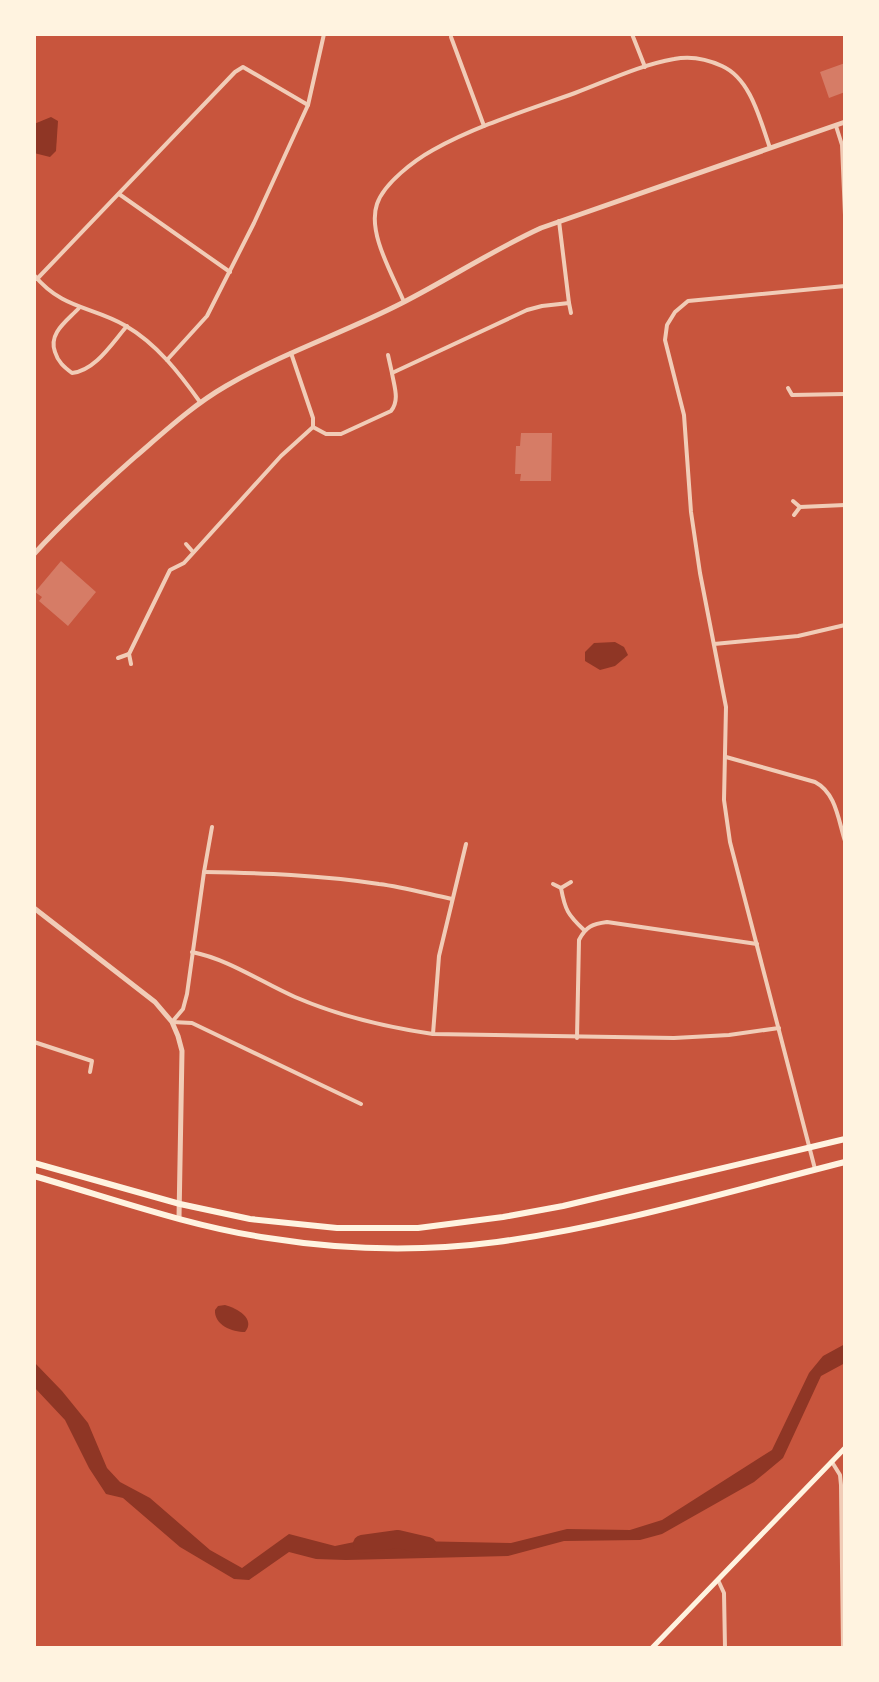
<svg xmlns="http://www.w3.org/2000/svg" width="879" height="1682" font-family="'Fira Sans Condensed',sans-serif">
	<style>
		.water { fill: #8f3625 }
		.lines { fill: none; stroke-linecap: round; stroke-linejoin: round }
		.river { stroke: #8f3625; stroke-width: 18 }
		.building { fill: #d67c66 }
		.minor { stroke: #f1ccb7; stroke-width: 4 }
		.tertiary { stroke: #f1ccb7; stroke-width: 5 }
		.secondary { stroke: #fff3e0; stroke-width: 5 }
		.trunk { stroke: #fff3e0; stroke-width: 6 }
	</style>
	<rect width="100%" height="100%" fill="#c8553d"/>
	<g class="water">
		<path d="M 51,117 L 58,121 L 56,151 L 50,157 L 34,153 L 34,124 Z"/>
		<path d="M 615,642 L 624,647 L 628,655 L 615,666 L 600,670 L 585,661 L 585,652 L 594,643 Z"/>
		<path d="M 225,1305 C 237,1308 256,1319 245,1332 C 232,1332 214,1325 215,1310 L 218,1306 Z"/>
		<path d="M 845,1344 L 845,1363 L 821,1376 L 783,1458 L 754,1482 L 662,1534 L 640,1540 L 564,1541 L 508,1556 L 346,1560 L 316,1559 L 289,1552 L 249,1580 L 234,1579 L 180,1547 L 123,1498 L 106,1494 L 89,1468 L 65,1420 L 34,1387 L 34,1362 L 62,1391 L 88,1423 L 107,1468 L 120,1482 L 150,1498 L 210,1550 L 242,1568 L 289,1534 L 335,1546 L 364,1540 L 511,1543 L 567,1529 L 630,1530 L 662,1520 L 772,1450 L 809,1373 L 823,1356 Z"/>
	</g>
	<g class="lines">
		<path class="river" d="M 362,1544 L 398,1539 L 428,1546"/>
	</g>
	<g class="building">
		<path d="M 845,63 L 845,92 L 829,98 L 820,72 Z"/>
		<path d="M 521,433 L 552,433 L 551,481 L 520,481 L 521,474 L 515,474 L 516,446 L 520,446 Z"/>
		<path d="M 61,561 L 96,592 L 68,626 L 39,601 L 42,597 L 35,592 Z"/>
	</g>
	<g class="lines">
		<g class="minor">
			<path d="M 632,34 L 645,67"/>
			<path d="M 451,37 L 484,126"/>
			<path d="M 836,126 L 842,145 L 845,215"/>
			<path d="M 119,194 L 230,272"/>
			<path d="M 34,275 C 63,310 92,306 126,326 C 157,344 180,374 200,402"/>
			<path d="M 37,279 L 235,72 L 243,67 L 308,105"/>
			<path d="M 404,302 C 393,275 367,233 377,204 C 384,183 415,160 433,150 C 478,125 528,110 575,93 C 607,81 640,65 674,59 C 689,56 707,59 722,66 C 751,79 760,120 770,148"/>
			<path d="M 569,303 L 571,313"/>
			<path d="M 79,308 C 67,321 48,333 55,352 C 58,362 64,367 72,373 C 96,370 112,343 127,326"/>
			<path d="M 388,355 L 392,373"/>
			<path d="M 167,360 L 207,316 L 254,223 L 308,105 L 324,34"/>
			<path d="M 788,388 L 792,395 L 845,394"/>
			<path d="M 313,427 L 326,434 L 341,434 L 391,411 C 400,400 394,386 392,373 L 527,310 L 542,306 L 569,303 L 559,221"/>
			<path d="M 793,501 L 800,507 L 845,505"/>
			<path d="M 794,515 L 800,507"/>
			<path d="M 186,544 L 193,552"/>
			<path d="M 714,644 L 798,636 L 845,625"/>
			<path d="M 118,658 L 129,654"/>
			<path d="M 131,664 L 129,654 L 170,570 L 184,563 L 281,456 L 313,427 L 313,418 L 291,353"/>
			<path d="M 726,757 L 815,782 C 836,793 838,819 845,841"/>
			<path d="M 204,872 C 262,873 320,875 379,884 C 403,887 428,894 452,899"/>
			<path d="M 571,882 L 561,888 C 565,910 568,915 584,930"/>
			<path d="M 553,884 L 561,888"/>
			<path d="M 192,952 C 228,959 261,982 295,997 C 339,1016 385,1027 433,1034 L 674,1038 L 729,1035 L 779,1028"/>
			<path d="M 172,1022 L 192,1023 L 361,1104"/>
			<path d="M 172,1022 L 183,1009 L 187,994 L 204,872 L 212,827"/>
			<path d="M 433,1034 L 439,956 L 466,844"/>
			<path d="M 577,1038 L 579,940 C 586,926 593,924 607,922 L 757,944"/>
			<path d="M 34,1042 L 92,1061 L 90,1072"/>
			<path d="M 815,1169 L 730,842 L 724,800 L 726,707 L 700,573 L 691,512 L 684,415 L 665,340 L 667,325 L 675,312 L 688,301 L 845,286"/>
			<path d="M 832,1462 L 840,1475 L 841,1485 L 843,1648"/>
			<path d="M 718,1580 L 724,1593 L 725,1648"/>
		</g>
		<g class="tertiary">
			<path d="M 34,554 C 66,519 100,488 135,457 C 164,432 193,405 226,386 C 282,353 344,333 402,303 C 449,279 493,250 541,228 L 845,122"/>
			<path d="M 34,908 L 155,1002 L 172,1022 L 178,1036 L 182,1051 L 179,1218"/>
		</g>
		<path class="secondary" d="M 652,1648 L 845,1448"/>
		<g class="trunk">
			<path d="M 34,1163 L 180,1204 L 250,1219 L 337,1228 L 418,1228 L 503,1217 L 563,1206 L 845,1139"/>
			<path d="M 34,1176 C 111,1198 188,1226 268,1238 C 343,1250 421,1252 497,1242 C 615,1226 730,1191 845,1162"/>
		</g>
	</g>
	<rect width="879" height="1682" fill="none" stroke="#fff3e0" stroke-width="72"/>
</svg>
